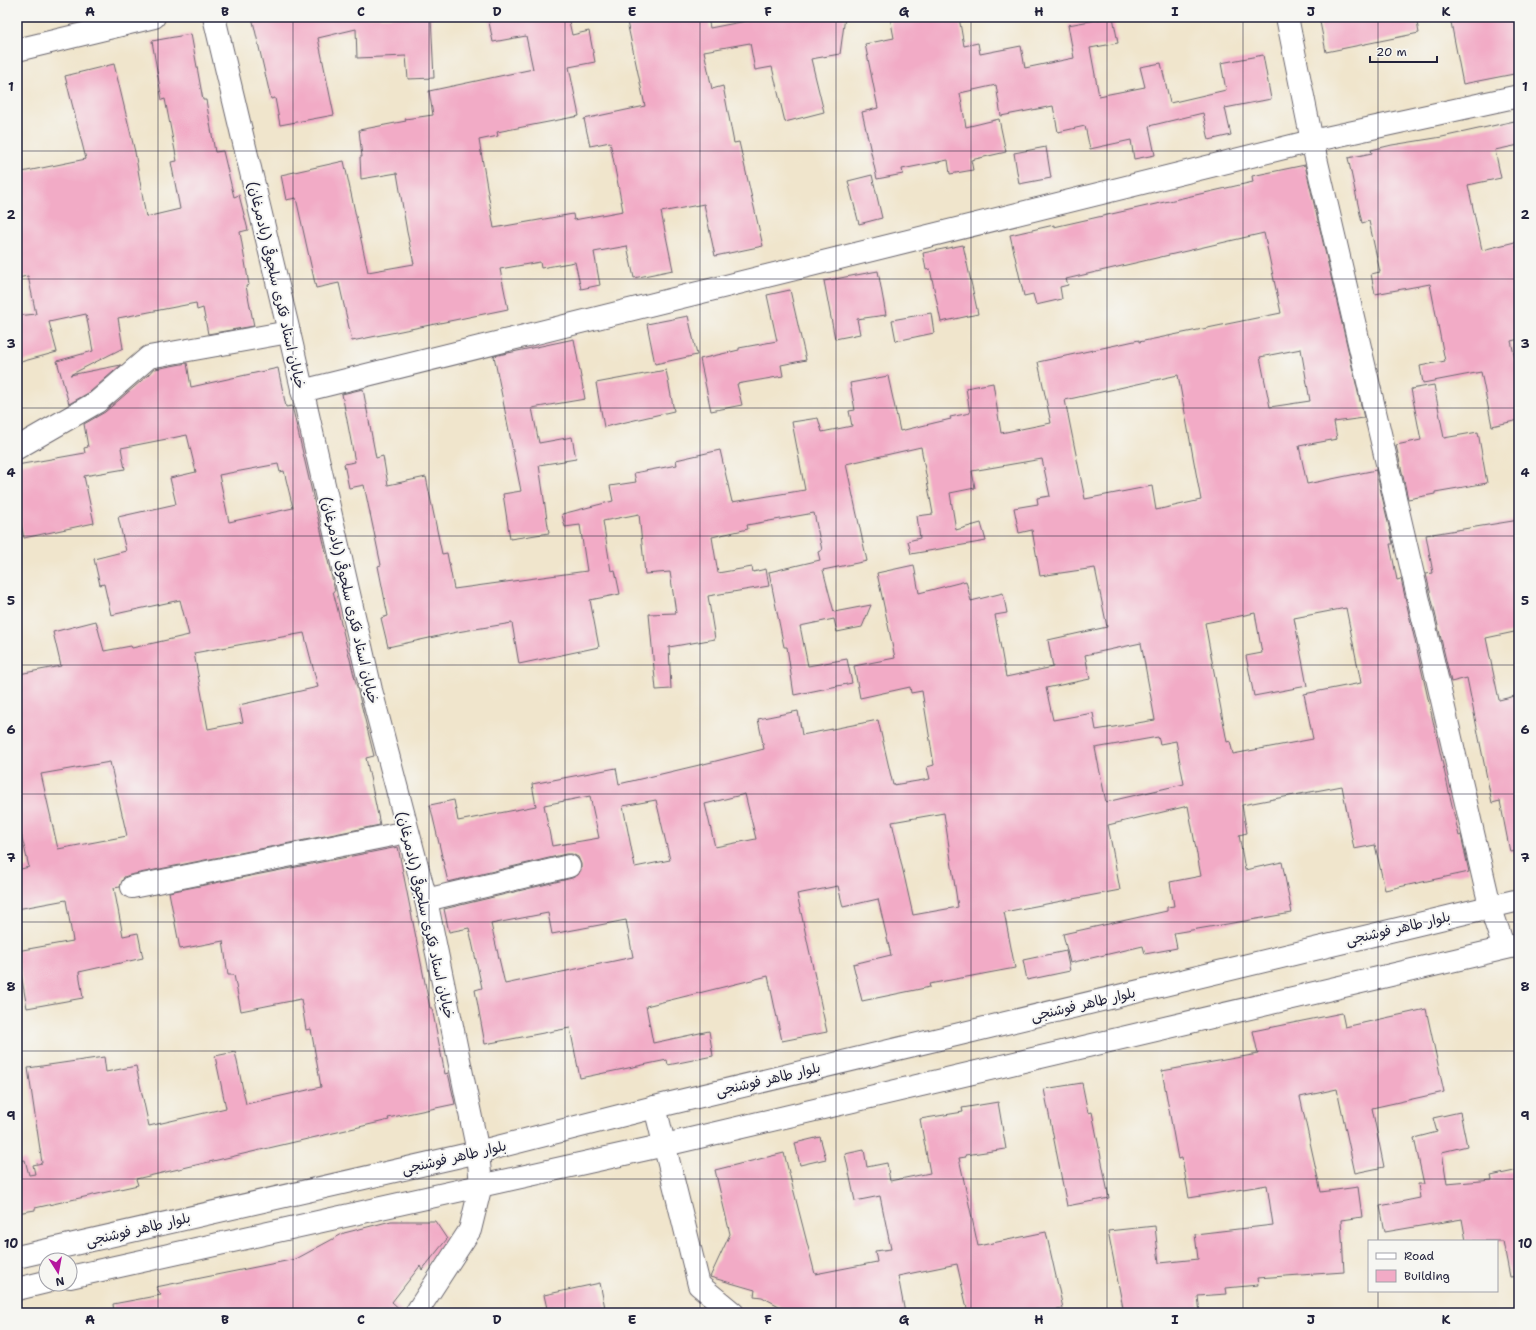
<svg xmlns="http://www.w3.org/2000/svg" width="1536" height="1330" font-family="'Shantell Sans','Playpen Sans Arabic',sans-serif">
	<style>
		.building { fill: #f2abc6; fill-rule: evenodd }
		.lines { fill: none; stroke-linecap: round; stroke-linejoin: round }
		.minor-casing { stroke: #6a666e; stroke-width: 24 }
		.minor { stroke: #fff; stroke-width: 22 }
		.grid { fill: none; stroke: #22223b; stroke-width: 1; stroke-opacity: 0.55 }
		.labels { text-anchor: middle; stroke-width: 4; stroke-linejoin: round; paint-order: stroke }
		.street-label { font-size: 14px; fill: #22223b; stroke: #f6f6f2 }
		.neatline { fill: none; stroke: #22223b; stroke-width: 1.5 }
		.grid-label { font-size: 13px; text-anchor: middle; font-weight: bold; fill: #22223b }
	</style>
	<rect width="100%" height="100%" fill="#f6f6f2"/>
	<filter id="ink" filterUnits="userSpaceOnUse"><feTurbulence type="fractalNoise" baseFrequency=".025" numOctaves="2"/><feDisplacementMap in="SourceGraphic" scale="8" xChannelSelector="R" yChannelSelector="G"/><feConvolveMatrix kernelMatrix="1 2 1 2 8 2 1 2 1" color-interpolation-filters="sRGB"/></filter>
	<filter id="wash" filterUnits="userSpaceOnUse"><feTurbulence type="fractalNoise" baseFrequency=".012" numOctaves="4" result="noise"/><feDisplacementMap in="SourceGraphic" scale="16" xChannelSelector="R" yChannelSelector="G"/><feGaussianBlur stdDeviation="0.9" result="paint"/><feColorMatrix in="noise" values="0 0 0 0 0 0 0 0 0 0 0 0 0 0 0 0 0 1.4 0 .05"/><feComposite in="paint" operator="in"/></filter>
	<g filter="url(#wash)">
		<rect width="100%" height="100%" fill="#f0e5cc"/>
		<g id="blocks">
			<g class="building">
				<path d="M 252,17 L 431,17 L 434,78 L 408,79 L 406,56 L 357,58 L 356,29 L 318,38 L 334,115 L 280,125 L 275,98 L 271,99 Z"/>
				<path d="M 488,17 L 568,17 L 572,35 L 589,31 L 595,62 L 569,67 L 579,116 L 497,132 L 498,136 L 479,140 L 494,228 L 573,214 L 574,220 L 623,211 L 610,142 L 590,146 L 584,119 L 645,106 L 626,17 L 708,17 L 710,28 L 746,21 L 745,17 L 845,17 L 840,54 L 811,59 L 824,112 L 785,122 L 772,67 L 755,70 L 750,43 L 704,51 L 712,89 L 723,86 L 734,143 L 739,142 L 763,246 L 715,256 L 704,204 L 661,212 L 673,270 L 634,278 L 627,246 L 594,252 L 600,285 L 581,289 L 575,262 L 541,268 L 540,262 L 500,269 L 508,309 L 352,341 L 339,283 L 316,288 L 296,198 L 286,200 L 281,175 L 344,161 L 368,272 L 414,264 L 407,232 L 397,173 L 361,179 L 360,157 L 362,157 L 359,130 L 406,121 L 405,119 L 433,115 L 429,91 L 533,69 L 526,36 L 493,42 Z"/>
				<path d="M 890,17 L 959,17 L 964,46 L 978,43 L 980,54 L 1021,46 L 1025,68 L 1074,58 L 1068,25 L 1113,17 L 1118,43 L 1090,48 L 1099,96 L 1145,87 L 1140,67 L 1161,63 L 1170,103 L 1226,90 L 1221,63 L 1263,55 L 1271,99 L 1225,108 L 1231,135 L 1209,140 L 1203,113 L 1149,126 L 1155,155 L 1134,159 L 1131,140 L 1090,149 L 1085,126 L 1058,132 L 1053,106 L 1001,116 L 996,85 L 960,93 L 966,127 L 999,119 L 1006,152 L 971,160 L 973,170 L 950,174 L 948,160 L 902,169 L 903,174 L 877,179 L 862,112 L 878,108 L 865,44 L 894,38 Z"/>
				<path d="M 1319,17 L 1416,17 L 1419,33 L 1326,52 Z"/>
				<path d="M 1450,17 L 1519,17 L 1519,73 L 1463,84 Z"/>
				<path d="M 191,34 L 203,100 L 206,100 L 215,152 L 223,151 L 234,197 L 239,195 L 248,230 L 240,232 L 249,285 L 246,286 L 254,326 L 208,334 L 203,308 L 197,310 L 196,303 L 118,318 L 123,348 L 70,375 L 121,365 L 90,392 L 69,404 L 57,361 L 93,351 L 86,314 L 49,322 L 57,352 L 17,363 L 17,316 L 36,314 L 28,276 L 17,278 L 17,173 L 86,159 L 65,76 L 114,64 L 135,152 L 146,217 L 180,209 L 171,162 L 177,161 L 165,99 L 162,100 L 152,41 Z"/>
				<path d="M 1519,120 L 1519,145 L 1495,150 L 1501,178 L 1468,185 L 1482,250 L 1515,242 L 1519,259 L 1519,339 L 1511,341 L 1519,376 L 1519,420 L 1492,426 L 1481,372 L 1423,383 L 1420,366 L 1445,361 L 1430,284 L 1375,294 L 1371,274 L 1380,272 L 1369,221 L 1362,223 L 1348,158 L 1372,153 L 1371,150 L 1392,145 L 1442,137 Z"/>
				<path d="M 1046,147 L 1051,178 L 1019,184 L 1014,153 Z"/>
				<path d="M 1305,165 L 1364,418 L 1334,422 L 1337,439 L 1299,446 L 1307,484 L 1376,470 L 1393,544 L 1390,544 L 1397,580 L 1401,579 L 1459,836 L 1461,835 L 1469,872 L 1385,890 L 1375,845 L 1354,849 L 1342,786 L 1242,805 L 1247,833 L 1239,835 L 1245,870 L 1282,862 L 1292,913 L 1174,933 L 1177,948 L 1145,954 L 1143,946 L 1070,963 L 1063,934 L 1167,911 L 1167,907 L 1174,906 L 1170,882 L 1201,876 L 1188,806 L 1108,825 L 1120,890 L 1004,912 L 1015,968 L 929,984 L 930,987 L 862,1001 L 853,964 L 891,955 L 878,899 L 843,907 L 838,886 L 797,894 L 827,1032 L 782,1041 L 768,976 L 646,1006 L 653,1043 L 709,1031 L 713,1056 L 668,1065 L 667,1060 L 580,1078 L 570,1028 L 485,1044 L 475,990 L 482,988 L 469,928 L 449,932 L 444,909 L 572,878 L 578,875 L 581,870 L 581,864 L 578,857 L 572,854 L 566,854 L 448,882 L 430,805 L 454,800 L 458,821 L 536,806 L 532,784 L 616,768 L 619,784 L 712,762 L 764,749 L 758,719 L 798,711 L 802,735 L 878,720 L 893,785 L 930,779 L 927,767 L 934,765 L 922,691 L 911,693 L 910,687 L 860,698 L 854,666 L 895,658 L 877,573 L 914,565 L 919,593 L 966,581 L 971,601 L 1003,593 L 1007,613 L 995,615 L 1006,677 L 1053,667 L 1048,640 L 1107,627 L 1095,568 L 1040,576 L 1032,530 L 1019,533 L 1014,508 L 1038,504 L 1037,498 L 1050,496 L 1042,459 L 972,471 L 975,488 L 950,493 L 956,530 L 981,523 L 986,541 L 911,554 L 908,541 L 920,538 L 917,516 L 933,514 L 921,447 L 846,464 L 867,561 L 823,570 L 834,612 L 871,605 L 862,627 L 837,632 L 834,619 L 800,626 L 808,666 L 847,659 L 852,683 L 794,695 L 787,647 L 784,647 L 769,572 L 820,560 L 818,552 L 822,550 L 814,513 L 747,525 L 748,529 L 712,537 L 718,573 L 752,567 L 753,572 L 766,569 L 769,586 L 708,596 L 715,639 L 669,647 L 671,689 L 656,690 L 649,614 L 676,613 L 670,572 L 645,574 L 639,514 L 603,521 L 611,571 L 615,570 L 620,594 L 590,600 L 599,647 L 519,664 L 512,623 L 457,632 L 388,647 L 381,618 L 388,616 L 378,566 L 381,565 L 364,485 L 349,488 L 344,464 L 355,462 L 342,394 L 363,389 L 376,458 L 383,456 L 388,485 L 426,477 L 442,554 L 447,553 L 454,589 L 587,571 L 580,525 L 565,527 L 562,514 L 613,501 L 610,486 L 636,482 L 634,473 L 677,465 L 676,460 L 720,450 L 732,502 L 805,490 L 792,422 L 818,418 L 822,432 L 852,426 L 849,411 L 855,410 L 850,383 L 888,376 L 900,431 L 951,419 L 950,417 L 970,413 L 966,388 L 993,383 L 1001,433 L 1051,423 L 1038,362 L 1139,340 L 1139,342 L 1281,313 L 1264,233 L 1066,279 L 1068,285 L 1060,287 L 1062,299 L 1036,305 L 1033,294 L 1024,296 L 1010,235 L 1054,225 L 1054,227 L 1253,182 L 1252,176 ZM 1301,349 L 1310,401 L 1270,407 L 1260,357 ZM 1178,375 L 1201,500 L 1156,510 L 1152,486 L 1085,499 L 1065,400 ZM 1346,608 L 1361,683 L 1304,694 L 1313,739 L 1233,754 L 1230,741 L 1227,742 L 1205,623 L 1255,613 L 1262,653 L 1246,656 L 1254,696 L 1307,686 L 1294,618 ZM 1141,643 L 1155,720 L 1096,730 L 1093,713 L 1053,720 L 1046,688 L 1090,679 L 1085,655 ZM 1158,737 L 1160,744 L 1176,741 L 1184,784 L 1106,802 L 1095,748 ZM 745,794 L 756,839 L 715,847 L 705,804 ZM 590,796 L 599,838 L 552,846 L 544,805 ZM 656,800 L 670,860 L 635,867 L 623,806 ZM 944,813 L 958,907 L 913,915 L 892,822 ZM 548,913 L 552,934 L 626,920 L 633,957 L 505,984 L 491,924 Z"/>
				<path d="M 872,175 L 882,218 L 859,224 L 848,181 Z"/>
				<path d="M 963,245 L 978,314 L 941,322 L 930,269 L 926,270 L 923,253 Z"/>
				<path d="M 878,271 L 886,315 L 857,319 L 860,334 L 835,339 L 824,281 Z"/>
				<path d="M 790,290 L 806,360 L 781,365 L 783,376 L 737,384 L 742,405 L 711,411 L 700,359 L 739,350 L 739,348 L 777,341 L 767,295 Z"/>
				<path d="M 931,313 L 934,333 L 896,341 L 892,320 Z"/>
				<path d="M 688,316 L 697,355 L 655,364 L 647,324 Z"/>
				<path d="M 574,339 L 585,399 L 532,408 L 539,443 L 572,437 L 576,459 L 539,465 L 549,533 L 510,539 L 503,494 L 521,491 L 494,356 Z"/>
				<path d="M 187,363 L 191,387 L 278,368 L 286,407 L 292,406 L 335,591 L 333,591 L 374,756 L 366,758 L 380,825 L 130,875 L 124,877 L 120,887 L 114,888 L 123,936 L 138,933 L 143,958 L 79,972 L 83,998 L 27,1008 L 17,951 L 73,941 L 66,900 L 17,909 L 17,870 L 29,867 L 17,817 L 17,689 L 22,688 L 19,674 L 61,666 L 53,632 L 96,621 L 104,651 L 131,646 L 132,648 L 189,635 L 180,600 L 111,615 L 104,584 L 100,585 L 94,559 L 126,551 L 118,517 L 176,504 L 170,478 L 196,472 L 187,435 L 121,448 L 125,469 L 84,476 L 94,523 L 24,538 L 17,505 L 17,465 L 85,453 L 84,448 L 88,447 L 84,424 L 105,412 L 155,369 ZM 278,464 L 280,472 L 284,471 L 293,508 L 229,522 L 219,475 ZM 304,633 L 318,687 L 239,705 L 243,722 L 208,729 L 194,653 ZM 110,762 L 127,836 L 58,849 L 41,774 Z"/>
				<path d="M 666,370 L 674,411 L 604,427 L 596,383 Z"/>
				<path d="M 1434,385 L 1444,438 L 1478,432 L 1487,483 L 1435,492 L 1435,494 L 1408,499 L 1396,445 L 1421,440 L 1411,389 Z"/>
				<path d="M 1519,520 L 1519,631 L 1486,638 L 1499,700 L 1515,696 L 1519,718 L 1519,851 L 1510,852 L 1500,801 L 1492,803 L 1467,678 L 1451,682 L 1426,574 L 1433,573 L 1426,535 Z"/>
				<path d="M 398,847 L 430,1008 L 432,1008 L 445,1074 L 448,1073 L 455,1104 L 388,1118 L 389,1120 L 136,1179 L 138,1185 L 35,1208 L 35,1210 L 17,1213 L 17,1161 L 25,1160 L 29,1175 L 35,1174 L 33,1165 L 42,1163 L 28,1068 L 104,1057 L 106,1072 L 136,1066 L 149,1126 L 226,1108 L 215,1056 L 235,1052 L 246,1104 L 321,1087 L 311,1029 L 306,1030 L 301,999 L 241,1011 L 234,975 L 228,975 L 223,941 L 180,949 L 169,892 Z"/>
				<path d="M 1066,951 L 1070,971 L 1027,980 L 1023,960 Z"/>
				<path d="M 1426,1009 L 1444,1092 L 1372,1108 L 1384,1167 L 1355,1173 L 1337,1089 L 1300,1097 L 1321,1192 L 1358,1187 L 1362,1217 L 1341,1220 L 1344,1272 L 1257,1278 L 1258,1285 L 1226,1288 L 1227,1294 L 1198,1296 L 1200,1313 L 1124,1313 L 1108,1231 L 1155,1226 L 1159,1263 L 1198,1259 L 1195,1234 L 1273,1225 L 1267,1185 L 1189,1198 L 1182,1158 L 1178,1159 L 1162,1071 L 1258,1054 L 1253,1031 L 1342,1013 L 1345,1027 Z"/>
				<path d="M 1082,1083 L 1088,1113 L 1092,1112 L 1109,1198 L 1067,1206 L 1044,1089 Z"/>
				<path d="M 998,1102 L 1006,1149 L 965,1155 L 966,1157 L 959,1158 L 978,1246 L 1046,1232 L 1063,1308 L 1057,1309 L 1058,1313 L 968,1313 L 957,1264 L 898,1276 L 905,1313 L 792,1313 L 762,1297 L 754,1296 L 755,1290 L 710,1277 L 730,1234 L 715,1170 L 784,1153 L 815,1274 L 877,1262 L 875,1251 L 891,1249 L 880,1196 L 855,1201 L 845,1154 L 864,1150 L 867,1167 L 887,1163 L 890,1181 L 930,1173 L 920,1119 L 963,1112 L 962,1108 Z"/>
				<path d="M 1460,1112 L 1467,1146 L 1442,1152 L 1447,1184 L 1492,1180 L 1491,1176 L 1519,1170 L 1519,1276 L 1510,1277 L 1503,1241 L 1466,1241 L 1462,1219 L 1385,1232 L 1380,1206 L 1420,1198 L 1418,1184 L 1424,1184 L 1414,1138 L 1437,1132 L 1433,1118 Z"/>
				<path d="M 820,1137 L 826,1159 L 800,1165 L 795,1143 Z"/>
				<path d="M 391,1221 L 435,1221 L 447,1239 L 422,1270 L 420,1266 L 392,1302 L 404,1313 L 114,1313 L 113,1304 L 161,1295 L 156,1287 L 296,1259 L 344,1233 Z"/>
				<path d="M 600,1283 L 606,1313 L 548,1313 L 544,1295 Z"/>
			</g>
		</g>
	</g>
	<g filter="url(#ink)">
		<use href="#blocks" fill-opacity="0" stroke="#6a666e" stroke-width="1"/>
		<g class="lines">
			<g class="minor-casing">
				<g id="minor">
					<path d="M 214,17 L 289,332 L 371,690 L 426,900 L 478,1152 L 481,1185 L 470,1230 L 416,1313"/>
					<path d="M 1287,17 L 1312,141 L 1490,906 L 1504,948"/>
					<path d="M 17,50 L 154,17"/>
					<path d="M 302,391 L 1312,141 L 1519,96"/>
					<path d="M 17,448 L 97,402 L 149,357 L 289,332"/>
					<path d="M 132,887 L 407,832"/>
					<path d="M 426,900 L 569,866"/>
					<path d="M 655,1107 L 699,1285 L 733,1313"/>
					<path d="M 17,1257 L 478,1152 L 655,1107 L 1519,900"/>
					<path d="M 70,1277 L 665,1145 L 1519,945"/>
					<path d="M 17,1289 L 46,1282"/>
				</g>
			</g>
			<use href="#minor" class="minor"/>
		</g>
	</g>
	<path class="grid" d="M 158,17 L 158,1313M 293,17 L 293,1313M 429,17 L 429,1313M 565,17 L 565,1313M 700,17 L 700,1313M 836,17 L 836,1313M 971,17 L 971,1313M 1107,17 L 1107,1313M 1243,17 L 1243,1313M 1378,17 L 1378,1241M 17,151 L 1519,151M 17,279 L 1519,279M 17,408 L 1519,408M 17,536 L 1519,536M 17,665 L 1519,665M 17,794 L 1519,794M 17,922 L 1519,922M 17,1051 L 1519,1051M 17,1179 L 1519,1179M 1378,1291 L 1378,1313"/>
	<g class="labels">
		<g class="street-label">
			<text transform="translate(277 285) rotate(77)" y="5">خیابان استاد فکری سلجوقی (بادمرغان)</text>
			<text transform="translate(350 600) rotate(77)" y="5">خیابان استاد فکری سلجوقی (بادمرغان)</text>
			<text transform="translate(426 915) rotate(77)" y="5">خیابان استاد فکری سلجوقی (بادمرغان)</text>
			<text transform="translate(1398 928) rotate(-13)" y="5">بلوار طاهر فوشنجی</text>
			<text transform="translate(1083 1004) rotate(-13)" y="5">بلوار طاهر فوشنجی</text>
			<text transform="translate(768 1079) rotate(-13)" y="5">بلوار طاهر فوشنجی</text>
			<text transform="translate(454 1157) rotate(-13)" y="5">بلوار طاهر فوشنجی</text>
			<text transform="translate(138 1229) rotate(-13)" y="5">بلوار طاهر فوشنجی</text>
		</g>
	</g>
	<rect width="1536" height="1330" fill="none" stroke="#f6f6f2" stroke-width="44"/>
	<rect x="1368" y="1240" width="130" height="52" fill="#f6f6f2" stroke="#a1a1a9"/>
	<rect x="1376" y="1253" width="20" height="6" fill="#ffffff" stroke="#a1a1a9"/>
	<text x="1404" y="1260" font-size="12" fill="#22223b">Road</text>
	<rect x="1376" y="1270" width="20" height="12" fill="#f2abc6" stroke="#a1a1a9"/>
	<text x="1404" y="1280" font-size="12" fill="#22223b">Building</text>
	<g transform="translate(58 1272) rotate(169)"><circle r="19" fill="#f6f6f2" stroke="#a1a1a9"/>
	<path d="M0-3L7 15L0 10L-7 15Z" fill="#b5179e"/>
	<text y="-6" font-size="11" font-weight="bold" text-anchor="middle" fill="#22223b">N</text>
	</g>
	<path d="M1370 56v6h67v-6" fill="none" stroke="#22223b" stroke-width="2"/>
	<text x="1376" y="56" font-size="12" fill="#22223b" stroke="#f6f6f2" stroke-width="3" paint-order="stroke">20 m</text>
	<rect x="22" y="22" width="1492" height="1286" class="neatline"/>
	<g class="grid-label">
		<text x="90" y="16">A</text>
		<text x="225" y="16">B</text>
		<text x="361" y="16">C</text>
		<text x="497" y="16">D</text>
		<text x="632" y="16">E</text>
		<text x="768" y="16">F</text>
		<text x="904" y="16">G</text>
		<text x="1039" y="16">H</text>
		<text x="1175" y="16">I</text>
		<text x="1311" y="16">J</text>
		<text x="1446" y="16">K</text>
		<text x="11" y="91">1</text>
		<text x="1525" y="91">1</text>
		<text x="11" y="219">2</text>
		<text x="1525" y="219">2</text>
		<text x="11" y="348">3</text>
		<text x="1525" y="348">3</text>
		<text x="11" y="477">4</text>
		<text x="1525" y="477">4</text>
		<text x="11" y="605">5</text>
		<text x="1525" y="605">5</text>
		<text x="11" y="734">6</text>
		<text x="1525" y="734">6</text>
		<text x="11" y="862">7</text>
		<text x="1525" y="862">7</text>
		<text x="11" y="991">8</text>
		<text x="1525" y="991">8</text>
		<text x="11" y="1120">9</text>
		<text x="1525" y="1120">9</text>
		<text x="11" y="1248">10</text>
		<text x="1525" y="1248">10</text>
		<text x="90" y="1324">A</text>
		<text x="225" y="1324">B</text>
		<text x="361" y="1324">C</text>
		<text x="497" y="1324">D</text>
		<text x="632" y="1324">E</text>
		<text x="768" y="1324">F</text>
		<text x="904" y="1324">G</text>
		<text x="1039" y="1324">H</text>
		<text x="1175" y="1324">I</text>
		<text x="1311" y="1324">J</text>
		<text x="1446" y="1324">K</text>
	</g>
</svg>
